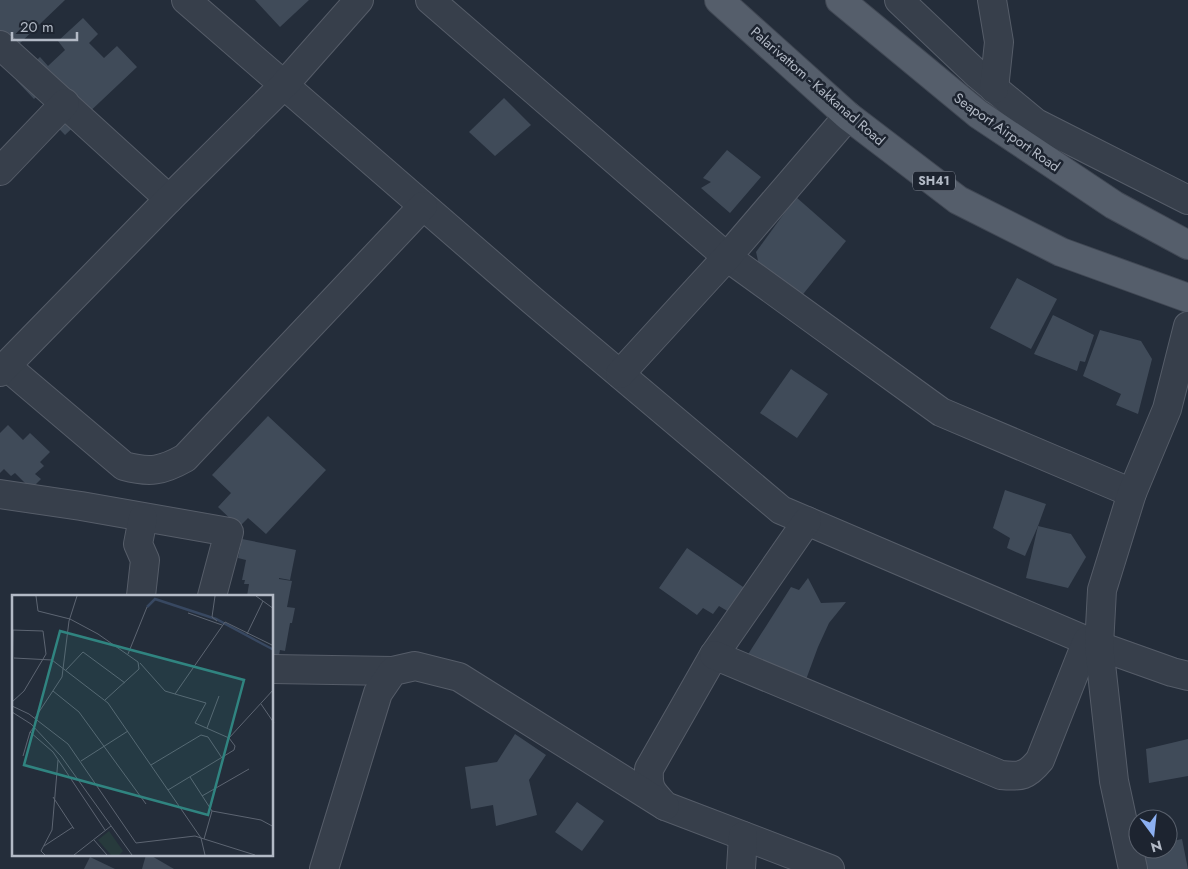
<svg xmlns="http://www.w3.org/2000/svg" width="1188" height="869" font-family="Jost,sans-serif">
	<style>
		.building { fill: #404b59 }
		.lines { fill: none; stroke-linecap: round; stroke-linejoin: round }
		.minor-casing { stroke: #565d69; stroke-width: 30 }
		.major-casing { stroke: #414854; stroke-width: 30 }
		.minor { stroke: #373f4b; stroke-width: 28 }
		.major { stroke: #555e6b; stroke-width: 28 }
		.labels { text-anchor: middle; stroke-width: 5; stroke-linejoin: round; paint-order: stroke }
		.shield { fill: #1d2430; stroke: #868d99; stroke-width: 1 }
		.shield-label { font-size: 12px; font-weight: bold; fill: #b3bac6 }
		.street-label { font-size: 14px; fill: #b3bac6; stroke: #1d2430 }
		.inset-river { fill: none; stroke: #384861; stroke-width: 2.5 }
		.inset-road { fill: none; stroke: #5d6572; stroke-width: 1 }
		.view { fill: #308480; fill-opacity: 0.15; stroke: #308480; stroke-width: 2.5 }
		.inset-edge { fill: none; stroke: #b3bac6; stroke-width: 2.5 }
	</style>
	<rect width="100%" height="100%" fill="#242d3a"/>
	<g class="building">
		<path d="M 0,0 L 65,0 L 18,45 L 0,33 Z"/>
		<path d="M 255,0 L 309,0 L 280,27 Z"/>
		<path d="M 83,18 L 98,34 L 89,43 L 104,58 L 117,46 L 137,67 L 65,135 L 42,111 L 48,105 L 38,95 L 34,99 L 16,80 L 40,57 L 48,66 L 65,50 L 58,41 Z"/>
		<path d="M 504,98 L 531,125 L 495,156 L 469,132 Z"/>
		<path d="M 727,150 L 761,177 L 730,213 L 701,188 L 711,182 L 703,178 Z"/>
		<path d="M 796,197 L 846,241 L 800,298 L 760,269 L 756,252 Z"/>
		<path d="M 1017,278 L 1057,299 L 1031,349 L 990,328 Z"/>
		<path d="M 1053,315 L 1094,335 L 1085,362 L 1080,361 L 1077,371 L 1034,354 Z"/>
		<path d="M 1100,330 L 1141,341 L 1152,359 L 1138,414 L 1116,405 L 1121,394 L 1083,376 Z"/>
		<path d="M 791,369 L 828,394 L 797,438 L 760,413 Z"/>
		<path d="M 268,416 L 326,470 L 266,534 L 248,518 L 239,527 L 218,507 L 231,493 L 212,475 Z"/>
		<path d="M 8,425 L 23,440 L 30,433 L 50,452 L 40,462 L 44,466 L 35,474 L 41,479 L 31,489 L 15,473 L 11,476 L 4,469 L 0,473 L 0,433 Z"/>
		<path d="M 1005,490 L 1046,504 L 1038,526 L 1025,556 L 1007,548 L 1010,538 L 993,528 Z"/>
		<path d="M 1038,526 L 1071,534 L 1086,557 L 1068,588 L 1026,578 Z"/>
		<path d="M 242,539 L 296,550 L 290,580 L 279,578 L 279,579 L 292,581 L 287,607 L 295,608 L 292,623 L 290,623 L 285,651 L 280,650 L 279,655 L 272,654 L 272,596 L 247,596 L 249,584 L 244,584 L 245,580 L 242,580 L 246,560 L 238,558 Z"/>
		<path d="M 687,548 L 746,589 L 729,612 L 719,606 L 713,614 L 703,608 L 697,615 L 659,588 Z"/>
		<path d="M 808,578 L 821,603 L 846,602 L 829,623 L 818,647 L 804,685 L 747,656 L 791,587 L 799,590 Z"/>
		<path d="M 515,734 L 546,755 L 529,780 L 537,815 L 496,826 L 493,805 L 471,809 L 465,767 L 497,762 Z"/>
		<path d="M 1188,739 L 1188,776 L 1149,783 L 1146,749 Z"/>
		<path d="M 577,802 L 604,821 L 582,851 L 555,832 Z"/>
		<path d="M 1182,839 L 1188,869 L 1140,869 L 1138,849 L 1168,849 L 1168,842 Z"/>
		<path d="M 146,855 L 150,855 L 174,869 L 142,869 Z"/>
		<path d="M 90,857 L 115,869 L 84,869 Z"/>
	</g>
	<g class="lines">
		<g class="minor-casing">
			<g id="minor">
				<path d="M 186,0 L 533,301 L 781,510 L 1099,646 L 1172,672 L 1188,676"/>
				<path d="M 430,0 L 727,257 L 941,412 L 1132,493"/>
				<path d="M 899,0 L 978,75 L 1036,123 L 1188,200"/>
				<path d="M 992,0 L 999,42 L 994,89"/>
				<path d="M 0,45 L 169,199"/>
				<path d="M 0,171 L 65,103"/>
				<path d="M 6,366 L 124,466 C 150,473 162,471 185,458 L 423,206"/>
				<path d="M 0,372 L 169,199 L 284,85 L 359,0"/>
				<path d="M 620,374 L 727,257 L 848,116"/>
				<path d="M 0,494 L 81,506 L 229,532 L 212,596"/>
				<path d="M 807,521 L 714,655 L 649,769 C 648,789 651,791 665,806 L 830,869"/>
				<path d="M 141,596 L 145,560 L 138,544 L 143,518"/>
				<path d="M 714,655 L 1001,775 C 1021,777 1027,776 1040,760 L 1087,641"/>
				<path d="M 272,669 L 393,671"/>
				<path d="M 324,869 L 378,693 L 393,671 L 415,666 L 459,677 L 665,806"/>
				<path d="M 741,869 L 743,836"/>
				<path d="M 1133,869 L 1114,781 L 1099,646 L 1102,590 L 1132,493 L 1167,409 L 1188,326"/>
			</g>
		</g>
		<g class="major-casing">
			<g id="major">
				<path d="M 719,0 L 848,116 L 958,200 L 1061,252 L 1188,298"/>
				<path d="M 840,0 L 978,114 L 1114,205 L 1188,245"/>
			</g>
		</g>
		<use href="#minor" class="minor"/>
		<use href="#major" class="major"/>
	</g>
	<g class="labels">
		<rect class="shield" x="913" y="171.5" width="42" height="19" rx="4"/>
		<g class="shield-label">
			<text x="934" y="185">SH41</text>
		</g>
		<g class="street-label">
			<text transform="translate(818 86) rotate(41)" y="5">Palarivattom - Kakkanad Road</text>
			<text transform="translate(1007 132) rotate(35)" y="5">Seaport Airport Road</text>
		</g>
	</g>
	<g transform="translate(12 595)">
		<rect width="261" height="261" fill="#242d3a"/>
		<path d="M 97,236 L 111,256 L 107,260 L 99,260 L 86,245 Z" fill="#273a3c"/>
		<path class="inset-river" d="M 135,12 L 143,4 L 204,24 L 262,55"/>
		<path class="inset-road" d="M 24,1 L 26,16 L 58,24 L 86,39 L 126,67 L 127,74 L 93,105M 203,1 L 200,22 L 205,26M 244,1 L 262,14M 176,18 L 210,30M 213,27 L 262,51M 0,35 L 31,36 L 34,59 L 12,96 L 0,107M 235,39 L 251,6M 116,59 L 135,12M 2,63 L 40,65 L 96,108 L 189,243 L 243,260M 128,68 L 153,96 L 163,99 L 213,27M 54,75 L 71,57 L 113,88M 41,96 L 67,117 L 134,209M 0,97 L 1,35M 163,99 L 194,108 L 183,128 L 217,143M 249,109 L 262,128M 0,111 L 17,119 L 56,149 L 124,248 L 183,241 L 189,243 L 193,260M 0,117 L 19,129 L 49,161 L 120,260M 23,123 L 50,82 L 57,26 L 65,1M 22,132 L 18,137 L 41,157 L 93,235M 195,133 L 207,101M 11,161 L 18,137M 69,166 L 116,136M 139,170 L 189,140 L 196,142 L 210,163M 178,182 L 200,216 L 249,225 L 262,232M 156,195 L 222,155 L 223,151 L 217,143 L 262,94M 190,201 L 237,174M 41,202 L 62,234M 192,244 L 200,216M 82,245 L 95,260M 32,251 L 61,232M 33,260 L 29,256 L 40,235 L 46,165M 62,260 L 99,231"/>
		<path class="view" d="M 48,36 L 232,85 L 196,220 L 12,170 Z"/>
		<rect width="261" height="261" class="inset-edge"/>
	</g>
	<g transform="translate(1153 834) rotate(165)"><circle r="24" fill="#1d2430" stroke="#59606c"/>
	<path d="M0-4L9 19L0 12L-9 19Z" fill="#8cb0f2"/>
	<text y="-8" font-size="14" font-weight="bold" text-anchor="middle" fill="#b3bac6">N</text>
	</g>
	<path d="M12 32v8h65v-8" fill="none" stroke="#b3bac6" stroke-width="2.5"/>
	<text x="20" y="32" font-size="15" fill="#b3bac6" stroke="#1d2430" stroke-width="4" paint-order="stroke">20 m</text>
</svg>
